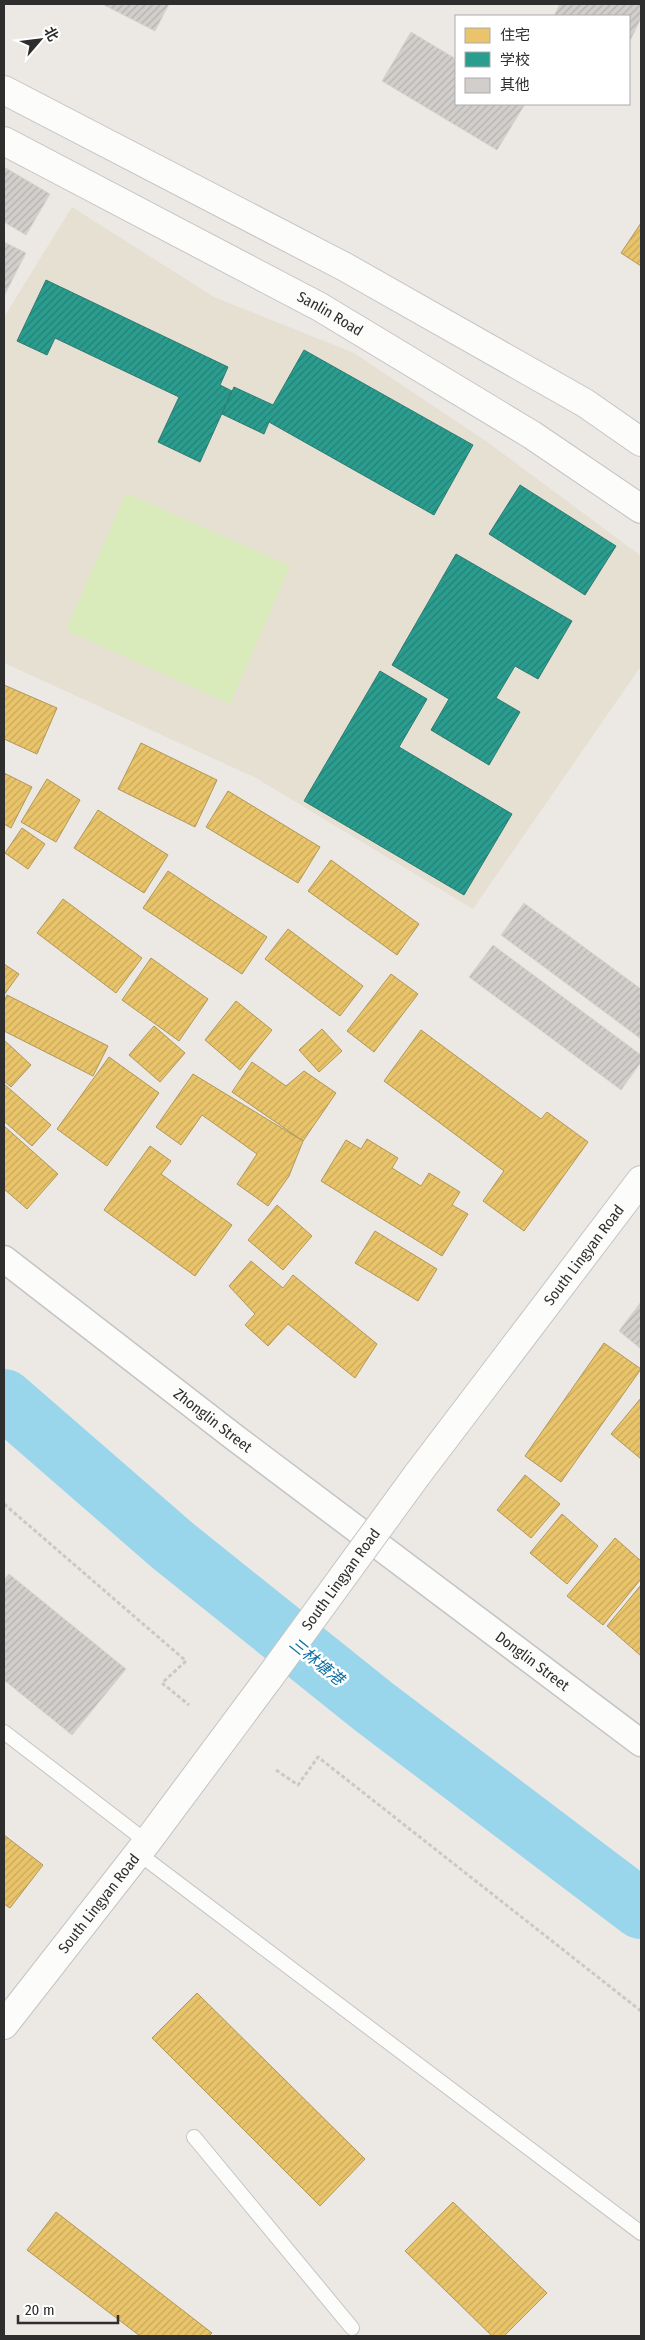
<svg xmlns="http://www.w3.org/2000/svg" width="645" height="2340" font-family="'Fira Sans Condensed','Noto Sans SC',sans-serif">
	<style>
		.education { fill: #e6e0d3 }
		.pitch { fill: #d9eabb }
		.homes { fill: url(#homes-hatch); stroke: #b19758 }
		.schools { fill: url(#schools-hatch); stroke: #2b7c72 }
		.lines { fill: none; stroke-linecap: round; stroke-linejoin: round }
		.river { stroke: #99d6ec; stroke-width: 60 }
		.building { fill: url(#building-hatch); stroke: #d7d4d0 }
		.lane-casing { stroke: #c5c4c5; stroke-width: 16 }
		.street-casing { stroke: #c5c4c5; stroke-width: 29 }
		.secondary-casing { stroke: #c5c4c5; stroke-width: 30 }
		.path { stroke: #c9c9c8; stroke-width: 3; stroke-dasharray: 4 2.5; stroke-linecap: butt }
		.lane { stroke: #fcfcfb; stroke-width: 14 }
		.street { stroke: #fcfcfb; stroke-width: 26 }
		.secondary { stroke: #fcfcfb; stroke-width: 28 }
		.secondary-bridge-casing { stroke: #c5c4c5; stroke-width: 30; stroke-linecap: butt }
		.secondary-bridge { stroke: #fcfcfb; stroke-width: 28 }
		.labels { text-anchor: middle; stroke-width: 5; stroke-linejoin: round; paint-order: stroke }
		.street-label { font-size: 15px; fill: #2e2e2e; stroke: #fff }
		.water-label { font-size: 16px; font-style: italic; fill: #0d6fa3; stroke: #fff }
	</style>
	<defs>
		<pattern id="homes-hatch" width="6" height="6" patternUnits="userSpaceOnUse" patternTransform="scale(1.25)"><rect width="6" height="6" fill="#e9c46a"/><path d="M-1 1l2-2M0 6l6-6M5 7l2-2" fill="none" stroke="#c8a95c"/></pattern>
		<pattern id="schools-hatch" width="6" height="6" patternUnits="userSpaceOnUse" patternTransform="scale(1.25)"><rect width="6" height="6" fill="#2a9d8f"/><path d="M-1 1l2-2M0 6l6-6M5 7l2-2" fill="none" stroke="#248075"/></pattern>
		<pattern id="building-hatch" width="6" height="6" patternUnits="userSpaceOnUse" patternTransform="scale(1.25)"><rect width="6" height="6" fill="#d1cecb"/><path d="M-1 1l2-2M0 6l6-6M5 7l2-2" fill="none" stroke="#b4b1af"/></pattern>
	</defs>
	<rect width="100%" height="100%" fill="#ece8e4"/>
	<path class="education" d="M 72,207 L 214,297 L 354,353 L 486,441 L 641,556 L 641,666 L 473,909 L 256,778 L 4,663 L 4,317 Z"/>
	<path class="pitch" d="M 126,493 L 290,566 L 230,704 L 66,630 Z"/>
	<g class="homes">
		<path d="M 641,223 L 641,266 L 621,253 Z"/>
		<path d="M 4,685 L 57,708 L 37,754 L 4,739 Z"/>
		<path d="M 141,743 L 217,780 L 195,827 L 118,789 Z"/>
		<path d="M 4,773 L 32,787 L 11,828 L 4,824 Z"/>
		<path d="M 47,779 L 80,800 L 56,842 L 21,822 Z"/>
		<path d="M 228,791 L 320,847 L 298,883 L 206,827 Z"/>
		<path d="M 98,810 L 168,855 L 144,893 L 74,848 Z"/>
		<path d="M 22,828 L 45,844 L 28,869 L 5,853 Z"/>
		<path d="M 331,860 L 419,924 L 397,955 L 308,891 Z"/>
		<path d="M 168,871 L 267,937 L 242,974 L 143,908 Z"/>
		<path d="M 63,899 L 142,958 L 116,993 L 37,933 Z"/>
		<path d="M 288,929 L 363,986 L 340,1016 L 265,959 Z"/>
		<path d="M 151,958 L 208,999 L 179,1041 L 122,1000 Z"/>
		<path d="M 4,964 L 19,974 L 4,995 Z"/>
		<path d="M 391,974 L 418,994 L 374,1052 L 347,1031 Z"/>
		<path d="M 7,995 L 108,1046 L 93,1076 L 4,1031 L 4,1002 Z"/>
		<path d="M 236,1001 L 272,1030 L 240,1070 L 205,1040 Z"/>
		<path d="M 154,1026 L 185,1053 L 160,1082 L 129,1055 Z"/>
		<path d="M 322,1029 L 342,1051 L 319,1072 L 299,1050 Z"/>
		<path d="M 421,1030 L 541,1119 L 547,1112 L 588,1142 L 524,1231 L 483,1201 L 504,1171 L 384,1081 Z"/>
		<path d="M 4,1040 L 31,1065 L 11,1087 L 4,1081 Z"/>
		<path d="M 109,1057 L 159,1093 L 107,1166 L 57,1129 Z"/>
		<path d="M 252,1062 L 286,1086 L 304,1071 L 336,1093 L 303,1141 L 232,1092 Z"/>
		<path d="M 193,1074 L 303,1141 L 289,1176 L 268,1206 L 237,1184 L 257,1154 L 202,1115 L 181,1145 L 156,1127 Z"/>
		<path d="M 4,1084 L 51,1125 L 32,1146 L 4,1121 Z"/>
		<path d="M 4,1126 L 58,1174 L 27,1209 L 4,1189 Z"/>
		<path d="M 367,1139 L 398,1158 L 392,1168 L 421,1186 L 429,1173 L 460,1192 L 452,1205 L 468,1214 L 442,1256 L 321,1181 L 346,1140 L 361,1149 Z"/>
		<path d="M 150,1146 L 171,1161 L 161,1174 L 232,1225 L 195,1276 L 104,1210 Z"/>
		<path d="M 277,1205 L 312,1236 L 283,1270 L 248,1240 Z"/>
		<path d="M 375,1231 L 437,1269 L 418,1301 L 355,1263 Z"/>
		<path d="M 251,1261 L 283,1288 L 293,1275 L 377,1344 L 355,1378 L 288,1324 L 268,1346 L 245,1325 L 255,1314 L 229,1286 Z"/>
		<path d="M 604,1343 L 641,1369 L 561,1482 L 525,1456 Z"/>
		<path d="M 641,1398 L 641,1459 L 611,1434 Z"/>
		<path d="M 525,1475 L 560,1504 L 531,1538 L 497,1510 Z"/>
		<path d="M 562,1514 L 598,1546 L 567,1584 L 530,1553 Z"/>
		<path d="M 615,1538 L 641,1561 L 641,1579 L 603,1625 L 567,1596 Z"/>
		<path d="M 641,1585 L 641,1656 L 607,1626 Z"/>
		<path d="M 4,1835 L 43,1865 L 10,1908 L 4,1904 Z"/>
		<path d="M 197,1993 L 365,2159 L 320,2206 L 152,2038 Z"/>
		<path d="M 453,2202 L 547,2293 L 504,2336 L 492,2336 L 405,2251 Z"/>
		<path d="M 56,2212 L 212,2333 L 209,2336 L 140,2336 L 27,2250 Z"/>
	</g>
	<g class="schools">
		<path d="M 46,280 L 228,367 L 220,385 L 232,391 L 200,462 L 158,442 L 179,397 L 55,338 L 47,355 L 17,341 Z"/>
		<path d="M 304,350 L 473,445 L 434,515 L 269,422 L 264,434 L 222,414 L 234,387 L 273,405 Z"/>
		<path d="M 520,485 L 616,546 L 585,595 L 489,534 Z"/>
		<path d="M 456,554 L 572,621 L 538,679 L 515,666 L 496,698 L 520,712 L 489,765 L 431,730 L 449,699 L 392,665 Z"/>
		<path d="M 380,671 L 427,699 L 399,747 L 512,814 L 464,895 L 304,801 Z"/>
	</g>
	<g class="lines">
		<path class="river" d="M 4,1399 L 172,1545 L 374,1707 L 641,1909"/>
	</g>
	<g class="building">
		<path d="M 102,4 L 169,4 L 155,31 Z"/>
		<path d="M 560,4 L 641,4 L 641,18 L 629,43 L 629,16 L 554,16 Z"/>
		<path d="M 411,32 L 456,59 L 456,104 L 525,104 L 497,150 L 382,81 Z"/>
		<path d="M 4,167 L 50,194 L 26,235 L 4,222 Z"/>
		<path d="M 4,242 L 26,253 L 4,296 Z"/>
		<path d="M 524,903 L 641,989 L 641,1039 L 501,935 Z"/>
		<path d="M 493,945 L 641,1055 L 641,1062 L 621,1090 L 469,977 Z"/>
		<path d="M 641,1302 L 641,1349 L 619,1331 Z"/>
		<path d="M 9,1574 L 126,1669 L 72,1735 L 4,1680 L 4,1580 Z"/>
	</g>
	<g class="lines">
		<g class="lane-casing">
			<g id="lane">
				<path d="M 4,1732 L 147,1842"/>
				<path d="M 138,1853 L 641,2233"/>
				<path d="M 194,2137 L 352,2328"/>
			</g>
		</g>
		<g class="street-casing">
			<g id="street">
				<path id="s1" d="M 4,1259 L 234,1437 L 641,1743"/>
			</g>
		</g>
		<g class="secondary-casing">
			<g id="secondary">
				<path d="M 4,90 L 345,267 L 585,403 L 641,442"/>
				<path id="s2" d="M 4,141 L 320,307 L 532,435 L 641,509"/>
				<path id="s3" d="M 417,1475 L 641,1180"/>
				<path id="s4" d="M 4,2025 L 147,1842 L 269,1678"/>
			</g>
		</g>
		<g class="path">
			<path d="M 4,1504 L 186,1661 L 162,1683 L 189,1705"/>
			<path d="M 276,1770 L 298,1785 L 318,1757 L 641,2011"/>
		</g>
		<use href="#lane" class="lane"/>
		<use href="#street" class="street"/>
		<use href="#secondary" class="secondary"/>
		<g class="secondary-bridge-casing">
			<g id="secondary-bridge">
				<path id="s5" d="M 269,1678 L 417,1475"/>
			</g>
		</g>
		<use href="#secondary-bridge" class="secondary-bridge"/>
	</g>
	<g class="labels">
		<g class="street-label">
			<text dy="5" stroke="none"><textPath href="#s2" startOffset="369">Sanlin Road</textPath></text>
			<text dy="5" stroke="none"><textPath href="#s3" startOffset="276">South Lingyan Road</textPath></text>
			<text dy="5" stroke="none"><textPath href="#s1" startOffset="264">Zhonglin Street</textPath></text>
			<text dy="5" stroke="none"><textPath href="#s5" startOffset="122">South Lingyan Road</textPath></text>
			<text dy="5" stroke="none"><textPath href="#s1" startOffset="664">Donglin Street</textPath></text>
			<text dy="5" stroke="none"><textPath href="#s4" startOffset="154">South Lingyan Road</textPath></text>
		</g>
		<g class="water-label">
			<text transform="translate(317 1661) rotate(39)" y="6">三林塘港</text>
		</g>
	</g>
	<rect width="645" height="2340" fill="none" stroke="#2e2e2e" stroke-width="10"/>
	<rect x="455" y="15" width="175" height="90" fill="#ffffff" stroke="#ababab"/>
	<rect x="465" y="28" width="25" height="15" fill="#e9c46a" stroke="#ababab"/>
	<text x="500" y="40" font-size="15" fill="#2e2e2e">住宅</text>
	<rect x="465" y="52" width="25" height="15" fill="#2a9d8f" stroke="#ababab"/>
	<text x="500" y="65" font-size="15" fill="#2e2e2e">学校</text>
	<rect x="465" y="78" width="25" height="15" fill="#d1cecb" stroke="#ababab"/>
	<text x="500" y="90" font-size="15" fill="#2e2e2e">其他</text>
	<g transform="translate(40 40) rotate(62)" stroke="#ffffff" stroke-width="4" paint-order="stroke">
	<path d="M0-4L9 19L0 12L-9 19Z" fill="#2e2e2e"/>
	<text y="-8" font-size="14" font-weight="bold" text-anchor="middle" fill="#2e2e2e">北</text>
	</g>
	<path d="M18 2315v8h100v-8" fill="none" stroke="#2e2e2e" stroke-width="2.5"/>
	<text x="25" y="2315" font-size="15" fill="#2e2e2e" stroke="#ffffff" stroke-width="4" paint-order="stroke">20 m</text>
</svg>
